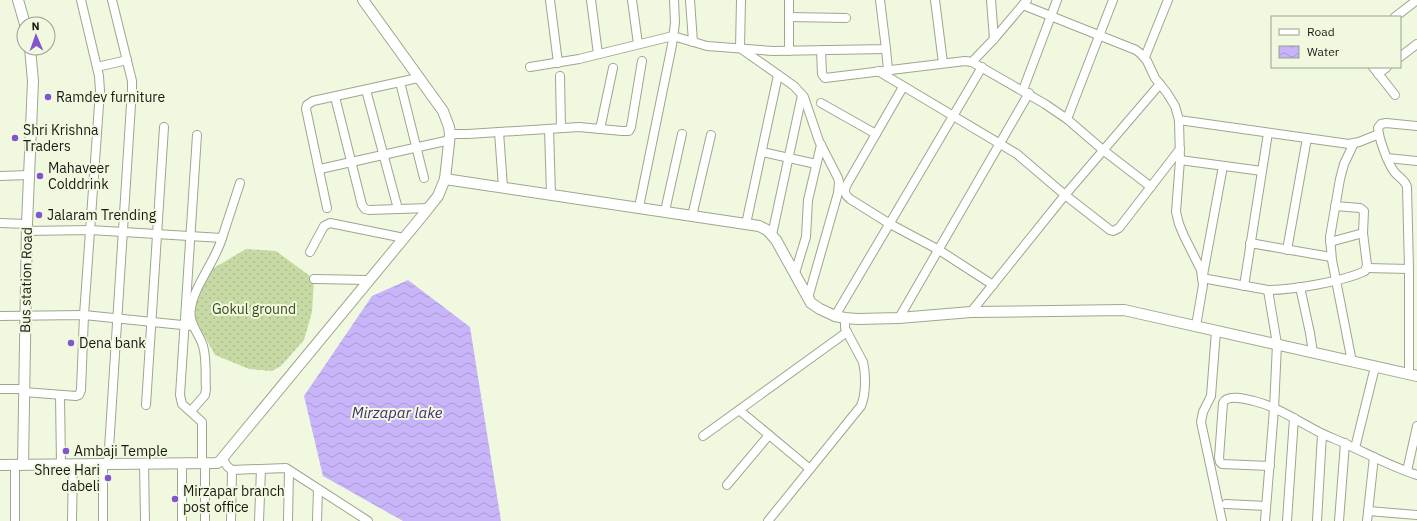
<svg xmlns="http://www.w3.org/2000/svg" width="1417" height="521" font-family="'IBM Plex Sans',sans-serif">
	<style>
		.grass { fill: url(#grass-dots) }
		.water { fill: url(#water-waves) }
		.lines { fill: none; stroke-linecap: round; stroke-linejoin: round }
		.minor-casing { stroke: #9ea68e; stroke-width: 10 }
		.tertiary-casing { stroke: #9ea68e; stroke-width: 12 }
		.minor { stroke: #fff; stroke-width: 8 }
		.tertiary { stroke: #fff; stroke-width: 10 }
		.poi-dot { fill: #8254cd; stroke: #f0f9e0; stroke-width: 1.5 }
		.labels { text-anchor: middle; stroke-width: 4; stroke-linejoin: round; paint-order: stroke }
		.poi-label { font-size: 14px; fill: #171a11; stroke: #f0f9e0; text-anchor: start }
		.street-label { font-size: 14px; fill: #171a11; stroke: #f0f9e0 }
		.park-label { font-size: 14px; fill: #3b4a16; stroke: #f0f9e0 }
		.water-label { font-size: 15px; font-style: italic; fill: #472977; stroke: #f0f9e0 }
	</style>
	<defs>
		<pattern id="grass-dots" width="8" height="8" patternUnits="userSpaceOnUse"><rect width="8" height="8" fill="#c8daa4"/><path d="M2 2h.1M6 6h.1" fill="none" stroke="#abba8c" stroke-width="1.8" stroke-linecap="round"/></pattern>
		<pattern id="water-waves" width="16" height="10" patternUnits="userSpaceOnUse"><rect width="16" height="10" fill="#c8b4f9"/><path d="M0 5q4-4 8 0t8 0" fill="none" stroke="#ab9ad4"/></pattern>
	</defs>
	<rect width="100%" height="100%" fill="#f0f9e0"/>
	<path class="grass" d="M 246,249 L 276,251 L 314,279 L 312,312 L 304,340 L 281,366 L 272,371 L 249,369 L 215,355 L 190,310 L 207,272 Z"/>
	<path class="water" d="M 408,280 L 470,327 L 501,521 L 403,521 L 323,476 L 304,396 L 372,296 Z"/>
	<g class="lines">
		<g class="minor-casing">
			<g id="minor">
				<path d="M 550,0 L 558,63"/>
				<path d="M 591,0 L 598,54"/>
				<path d="M 632,0 L 638,44"/>
				<path d="M 690,0 L 693,42"/>
				<path d="M 741,0 L 740,48 L 794,86 L 804,97 L 819,141 L 838,178 L 839,182 L 838,193 L 808,298"/>
				<path d="M 935,0 L 943,63"/>
				<path d="M 991,0 L 994,39"/>
				<path d="M 1023,5 L 1136,50 L 1141,54 L 1147,61 L 1155,78 L 1167,93 L 1175,106 L 1179,120 L 1180,160 L 1176,212 L 1179,224 L 1184,236 L 1201,270 L 1203,285 L 1196,326"/>
				<path d="M 789,17 L 846,18"/>
				<path d="M 1395,17 L 1417,0"/>
				<path d="M 886,49 L 888,70"/>
				<path d="M 821,50 L 822,74 L 825,78 L 965,61 L 972,62 L 1045,104 L 1067,119 L 1103,150 L 1151,187"/>
				<path d="M 789,51 L 789,0"/>
				<path d="M 1145,57 L 1168,0"/>
				<path d="M 1400,57 L 1417,44"/>
				<path d="M 972,62 L 994,39 L 1027,0"/>
				<path d="M 97,67 L 127,60"/>
				<path d="M 530,67 L 579,59 L 673,36 L 707,46 L 773,51 L 886,49 L 880,0"/>
				<path d="M 1373,67 L 1395,95"/>
				<path d="M 878,71 L 1017,154 L 1065,195 L 1110,230 L 1113,231 L 1119,228 L 1180,149"/>
				<path d="M 1378,74 L 1387,67"/>
				<path d="M 560,76 L 561,128"/>
				<path d="M 400,82 L 424,178"/>
				<path d="M 903,87 L 846,186 C 844,192 845,195 850,199 L 890,224 L 939,250 L 993,285"/>
				<path d="M 366,90 L 398,209"/>
				<path d="M 1023,90 L 1057,0"/>
				<path d="M 335,97 L 362,205 L 365,209 L 369,210 L 429,208"/>
				<path d="M 821,103 L 876,134"/>
				<path d="M 1067,119 L 1113,0"/>
				<path d="M 1179,120 L 1349,144 L 1359,142 L 1379,134"/>
				<path d="M 549,129 L 551,194"/>
				<path d="M 600,129 L 613,68"/>
				<path d="M 499,132 L 503,187"/>
				<path d="M 450,134 L 468,134 L 579,127 L 622,131 L 629,131 L 631,127 L 642,61"/>
				<path d="M 197,135 L 180,395 L 182,404 L 202,422 L 202,464"/>
				<path d="M 762,152 L 816,164"/>
				<path d="M 1387,158 L 1417,161"/>
				<path d="M 1180,160 L 1262,171"/>
				<path d="M 320,169 L 450,140"/>
				<path d="M 0,176 L 29,175"/>
				<path d="M 639,207 L 672,45 L 675,23 L 674,0"/>
				<path d="M 327,208 L 306,109 L 307,105 L 313,101 L 418,78"/>
				<path d="M 665,211 L 682,134"/>
				<path d="M 692,216 L 711,135"/>
				<path d="M 0,223 L 27,224"/>
				<path d="M 746,224 L 778,75"/>
				<path d="M 26,231 L 90,230 L 222,238 L 240,183"/>
				<path d="M 772,235 L 802,95"/>
				<path d="M 1330,242 L 1363,233"/>
				<path d="M 1250,243 L 1331,257"/>
				<path d="M 1287,250 L 1307,138"/>
				<path d="M 310,252 L 324,226 L 330,223 L 404,238"/>
				<path d="M 1367,268 L 1409,269"/>
				<path d="M 795,273 L 806,237 L 808,200 L 821,145"/>
				<path d="M 1203,275 L 1223,166"/>
				<path d="M 1202,278 L 1268,290 C 1292,290 1340,282 1363,272 L 1365,271 L 1367,265 L 1363,233 L 1364,211 L 1360,208 L 1335,206"/>
				<path d="M 314,279 L 368,280"/>
				<path d="M 1244,286 L 1268,133"/>
				<path d="M 1300,287 L 1310,333 L 1313,353"/>
				<path d="M 971,312 L 1065,195 L 1160,84"/>
				<path d="M 0,316 L 84,315 L 192,326"/>
				<path d="M 835,316 L 982,67"/>
				<path d="M 899,318 L 1029,93"/>
				<path d="M 1216,331 L 1211,396 L 1203,412 L 1201,422 L 1222,521"/>
				<path d="M 1352,362 L 1332,260 L 1330,237 L 1340,179 L 1344,164 L 1354,143"/>
				<path d="M 1409,375 L 1409,269 L 1407,187 C 1405,179 1397,177 1393,170 C 1387,161 1379,139 1378,128 L 1381,124 L 1386,123 L 1417,126"/>
				<path d="M 0,389 L 24,389"/>
				<path d="M 24,392 L 76,396 L 79,395 L 81,390 L 84,315 L 100,91 L 99,76 L 81,0"/>
				<path d="M 60,395 L 61,465"/>
				<path d="M 146,405 L 164,127"/>
				<path d="M 739,410 L 810,469"/>
				<path d="M 191,411 L 205,395 L 206,389 C 205,376 207,359 203,346 C 199,333 188,323 191,308 C 194,286 215,262 222,238"/>
				<path d="M 703,436 L 847,332"/>
				<path d="M 1355,448 L 1375,367"/>
				<path d="M 222,459 L 228,467 L 232,470 L 286,468 L 368,521"/>
				<path d="M 103,464 L 103,521"/>
				<path d="M 108,464 L 132,89 L 132,81 L 112,0"/>
				<path d="M 144,464 L 145,521"/>
				<path d="M 205,464 L 205,521"/>
				<path d="M 1270,466 L 1222,464 L 1220,462 L 1219,458 L 1223,403 C 1227,394 1246,399 1254,401 C 1278,407 1299,422 1321,433 C 1329,437 1338,440 1346,444 C 1370,455 1392,467 1417,475"/>
				<path d="M 1407,471 L 1417,426"/>
				<path d="M 727,485 L 769,435"/>
				<path d="M 1226,504 L 1266,506"/>
				<path d="M 1368,511 L 1417,515"/>
				<path d="M 15,521 L 15,465"/>
				<path d="M 72,521 L 73,464"/>
				<path d="M 182,521 L 182,464"/>
				<path d="M 231,521 L 232,470"/>
				<path d="M 259,521 L 261,469"/>
				<path d="M 288,521 L 289,471"/>
				<path d="M 317,521 L 318,489"/>
				<path d="M 768,521 L 861,406 C 866,394 866,375 863,362 L 847,332 L 845,328 L 845,318"/>
				<path d="M 1265,521 L 1274,409 L 1277,344 L 1268,290"/>
				<path d="M 1287,521 L 1294,418"/>
				<path d="M 1317,521 L 1322,434"/>
				<path d="M 1339,521 L 1345,443"/>
				<path d="M 1367,521 L 1374,457"/>
			</g>
		</g>
		<g class="tertiary-casing">
			<g id="tertiary">
				<path d="M 18,0 L 25,24"/>
				<path d="M 363,0 L 443,111 L 449,127 L 450,134 L 445,179"/>
				<path d="M 0,465 L 217,463 L 220,461 L 423,215 L 438,196 L 445,179 L 759,226 L 767,230 L 776,240 L 811,303 L 820,309 L 835,316 L 845,318 L 858,319 L 899,318 L 971,312 L 1124,310 L 1417,376"/>
				<path d="M 23,465 L 27,224 L 33,81 L 30,48"/>
			</g>
		</g>
		<use href="#minor" class="minor"/>
		<use href="#tertiary" class="tertiary"/>
	</g>
	<g class="poi-dot">
		<circle cx="48" cy="97" r="4"/>
		<circle cx="15" cy="138" r="4"/>
		<circle cx="40" cy="176" r="4"/>
		<circle cx="39" cy="215" r="4"/>
		<circle cx="71" cy="343" r="4"/>
		<circle cx="66" cy="451" r="4"/>
		<circle cx="108" cy="478" r="4"/>
		<circle cx="175" cy="499" r="4"/>
	</g>
	<g class="labels">
		<g class="poi-label">
			<text x="56" y="102">Ramdev furniture</text>
			<text x="23" y="135">Shri Krishna<tspan x="23" dy="16">Traders</tspan></text>
			<text x="48" y="173">Mahaveer<tspan x="48" dy="16">Colddrink</tspan></text>
			<text x="47" y="220">Jalaram Trending</text>
			<text x="79" y="348">Dena bank</text>
			<text x="74" y="456">Ambaji Temple</text>
			<text x="100" y="475" text-anchor="end">Shree Hari<tspan x="100" dy="16">dabeli</tspan></text>
			<text x="183" y="496">Mirzapar branch<tspan x="183" dy="16">post office</tspan></text>
		</g>
		<g class="street-label">
			<text transform="translate(26 280) rotate(-89)" y="5">Bus station Road</text>
		</g>
		<g class="park-label">
			<text x="254" y="314">Gokul ground</text>
		</g>
		<g class="water-label">
			<text x="397" y="418">Mirzapar lake</text>
		</g>
	</g>
	<rect x="1271" y="16" width="130" height="52" fill="#f0f9e0" stroke="#99a08d"/>
	<rect x="1279" y="29" width="20" height="6" fill="#ffffff" stroke="#99a08d"/>
	<text x="1307" y="36" font-size="12" fill="#171a11">Road</text>
	<rect x="1279" y="46" width="20" height="12" fill="url(#water-waves)" stroke="#99a08d"/>
	<text x="1307" y="56" font-size="12" fill="#171a11">Water</text>
	<g transform="translate(36 36) rotate(358)"><circle r="19" fill="#f0f9e0" stroke="#99a08d"/>
	<path d="M0-3L7 15L0 10L-7 15Z" fill="#8254cd"/>
	<text y="-6" font-size="11" font-weight="bold" text-anchor="middle" fill="#171a11">N</text>
	</g>
</svg>
